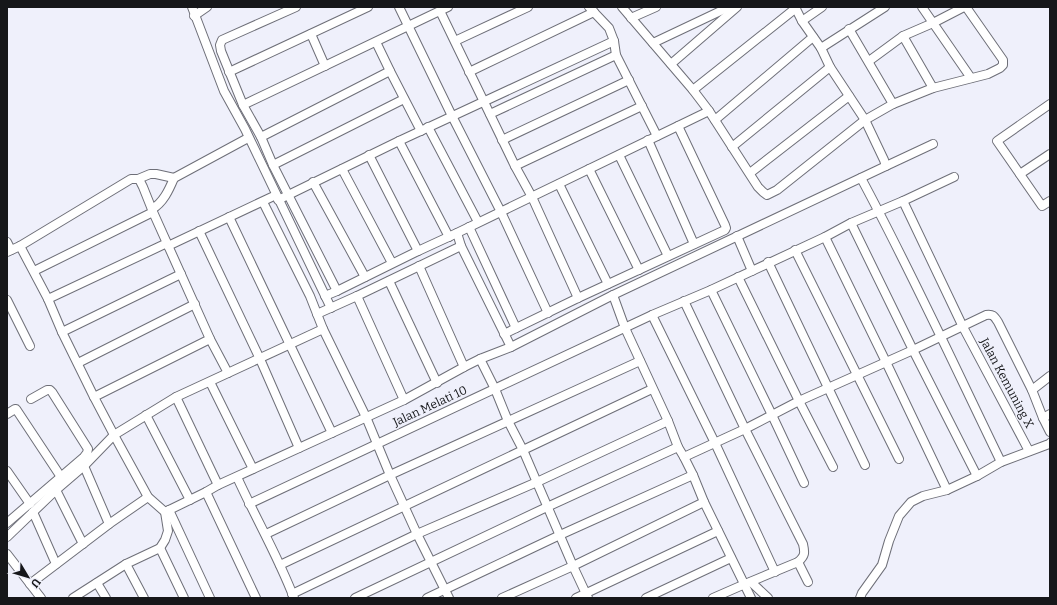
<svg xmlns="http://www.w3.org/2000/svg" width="1057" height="605" font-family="Bitter,serif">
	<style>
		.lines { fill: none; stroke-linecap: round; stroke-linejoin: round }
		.minor-casing { stroke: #6e6f78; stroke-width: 10 }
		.minor { stroke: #fff; stroke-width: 8 }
		.labels { text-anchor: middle; stroke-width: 3; stroke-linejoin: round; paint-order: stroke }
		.street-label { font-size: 12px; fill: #16171a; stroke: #eff0fb }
	</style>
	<rect width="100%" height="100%" fill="#eff0fb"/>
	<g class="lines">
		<g class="minor-casing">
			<g id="minor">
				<path d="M 192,7 L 224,91 L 245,129 L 331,308"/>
				<path d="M 296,7 L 222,40 L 220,45 L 221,51 L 243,105 L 261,137 L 273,165 L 337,291"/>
				<path d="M 399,7 L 452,116 L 501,212 L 548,313"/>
				<path d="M 622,7 L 693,90 L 709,111 L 758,187 L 763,192 L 767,195 L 777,190 L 865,120 L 893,104 L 933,88 L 988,74 L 1000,68 L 1003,65 L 1003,60 L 966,7"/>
				<path d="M 922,7 L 971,78"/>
				<path d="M 440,11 L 515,166 L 532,197 L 578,298"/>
				<path d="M 194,16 L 207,7"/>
				<path d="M 631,18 L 656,7"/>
				<path d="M 802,21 L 822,7"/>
				<path d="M 849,29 L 893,104"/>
				<path d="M 311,34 L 325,66"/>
				<path d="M 903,36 L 933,88"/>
				<path d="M 455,41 L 528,7"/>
				<path d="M 614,41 L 616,55 L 657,136"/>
				<path d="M 376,42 L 390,71 L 421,131"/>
				<path d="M 653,43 L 729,7"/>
				<path d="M 821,48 L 885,7"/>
				<path d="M 869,61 L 903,36 L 933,23 L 964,7"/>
				<path d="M 671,64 L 737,7"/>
				<path d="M 229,72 L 368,7"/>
				<path d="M 469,72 L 594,12"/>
				<path d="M 693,90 L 796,8"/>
				<path d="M 1050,104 L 997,141 L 1042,206 L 1050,201"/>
				<path d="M 243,105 L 448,7"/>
				<path d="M 490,114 L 616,55"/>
				<path d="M 715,120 L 813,37"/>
				<path d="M 428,127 L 478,222"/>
				<path d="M 261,137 L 390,71"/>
				<path d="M 502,140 L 629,80"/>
				<path d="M 648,140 L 694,244"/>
				<path d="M 399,141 L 449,237"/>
				<path d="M 732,147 L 830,67"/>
				<path d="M 369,155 L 418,251"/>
				<path d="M 619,155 L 668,256"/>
				<path d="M 273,165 L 404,99"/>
				<path d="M 515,166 L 642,106"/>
				<path d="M 886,166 L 933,144"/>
				<path d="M 342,169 L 392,263"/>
				<path d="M 589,169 L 639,270"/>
				<path d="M 750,173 L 849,96"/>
				<path d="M 1020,174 L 1050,154"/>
				<path d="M 861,178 C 911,271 955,367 1001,462"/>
				<path d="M 138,179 L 150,174 L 156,174 L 174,178"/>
				<path d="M 313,182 L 365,277"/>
				<path d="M 559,184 L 608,284"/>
				<path d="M 278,200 L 399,141 L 614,41 L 609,28 L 589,7"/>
				<path d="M 903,201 L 963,327 L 1029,451"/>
				<path d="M 263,202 L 310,296 L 323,329 L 366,417 L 390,475 L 417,534 L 449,598"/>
				<path d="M 152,209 C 163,203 169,190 174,178 L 248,138"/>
				<path d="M 229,217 L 332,433"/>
				<path d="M 851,223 L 913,350 L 977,476"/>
				<path d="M 469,227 L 516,328"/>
				<path d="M 199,231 L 260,359 L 299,448"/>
				<path d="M 457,233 L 461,246 L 511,347"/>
				<path d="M 737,236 L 752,271"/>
				<path d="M 825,237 L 886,362 L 947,490"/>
				<path d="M 7,242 L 11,250"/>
				<path d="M 20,246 L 48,299 L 62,332 L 94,397 L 114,435 L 148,497 L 165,512"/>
				<path d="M 168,246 L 276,195"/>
				<path d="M 795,250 L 899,459"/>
				<path d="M 7,252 L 20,246 L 131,179 L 138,179 L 140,181 L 143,187 L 153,212 L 210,339 L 228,373"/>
				<path d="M 768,262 L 865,465"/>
				<path d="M 419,266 L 464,367"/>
				<path d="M 34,271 L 153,212"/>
				<path d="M 738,277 L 799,401 L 833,467"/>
				<path d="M 389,281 L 437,383"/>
				<path d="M 711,290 L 772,415 L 804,483"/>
				<path d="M 613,295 L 625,328 L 668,421 L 678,447 L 684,457 L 693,475 L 704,502 L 751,598"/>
				<path d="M 325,296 L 337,291 L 418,251 L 457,233 L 709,111"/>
				<path d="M 357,296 L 404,400"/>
				<path d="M 48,299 L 167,243"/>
				<path d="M 7,300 L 30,346"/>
				<path d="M 684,301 L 745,429 L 803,544 C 805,553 805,556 798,562 L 745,584 L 713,598"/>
				<path d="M 317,314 L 357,296 L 461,246"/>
				<path d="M 652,315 L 715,443 L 775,572"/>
				<path d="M 62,332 L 181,274"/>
				<path d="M 504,334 L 578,298 L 725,230 L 726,228 L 725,225 L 678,126"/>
				<path d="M 480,359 L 495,389 L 508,421 L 523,450 L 573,566 L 588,598"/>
				<path d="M 78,363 L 195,304"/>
				<path d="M 210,382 L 253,469"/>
				<path d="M 1032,390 L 1050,376"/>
				<path d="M 94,397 L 210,339"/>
				<path d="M 176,397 L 218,485"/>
				<path d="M 7,414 L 15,409 L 16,409 L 61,477"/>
				<path d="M 146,415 L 190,500"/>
				<path d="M 1043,418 L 1050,414"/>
				<path d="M 684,457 L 745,429 L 799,401 L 913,350 L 986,315 C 993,314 994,316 998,322 L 1032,390 L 1043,418 L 1050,432"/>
				<path d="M 84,466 L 109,524"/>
				<path d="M 7,471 L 30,504"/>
				<path d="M 237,477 C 255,517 278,556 294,598"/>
				<path d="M 56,490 L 83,544"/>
				<path d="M 206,492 L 256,598"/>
				<path d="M 249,504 L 652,315 L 711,290 L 825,237 L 851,223 L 903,201 L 954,177"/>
				<path d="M 169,510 L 210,598"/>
				<path d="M 33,512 L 56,564"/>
				<path d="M 7,523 L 84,457 L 87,453 L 88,449 L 52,392 L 50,390 L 47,390 L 31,399"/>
				<path d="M 266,534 L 390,475 L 640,361"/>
				<path d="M 7,537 L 56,490 L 84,466 L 114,435 L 176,397 L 323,329"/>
				<path d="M 160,548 L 184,598"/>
				<path d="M 7,554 L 41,598"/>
				<path d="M 798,562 L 808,582"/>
				<path d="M 126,564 L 144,598"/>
				<path d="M 280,565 L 652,389"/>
				<path d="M 751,582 L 768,598"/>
				<path d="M 97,583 L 106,598"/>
				<path d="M 30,584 L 109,524 L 148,497"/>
				<path d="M 292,594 L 417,534 L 537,482 L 668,421"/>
				<path d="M 73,598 L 126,564 L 160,548 L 165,540 L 168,531 L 165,512 L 206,492 L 218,485 L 404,400 L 464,367 L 480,359 L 511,347 L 613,295 L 886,166 L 884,160 L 865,120 L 830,67 L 821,48 L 802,21 L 795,7"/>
				<path d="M 355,598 L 547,507 L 678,447"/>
				<path d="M 427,598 L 560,535 L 693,475"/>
				<path d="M 502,598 L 573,566 L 704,502"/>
				<path d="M 576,598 L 718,531"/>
				<path d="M 646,598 L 731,558"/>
				<path d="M 860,598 L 862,593 L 882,565 L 889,541 L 899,516 L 911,502 L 923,496 L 947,490 L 977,476 L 1001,462 L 1049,444 L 1050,443"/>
			</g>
		</g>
		<use href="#minor" class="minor"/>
	</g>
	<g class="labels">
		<g class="street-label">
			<text transform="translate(1007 383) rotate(62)" y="4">Jalan Kemuning X</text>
			<text transform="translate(430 406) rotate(-25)" y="4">Jalan Melati 10</text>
		</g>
	</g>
	<rect width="1057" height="605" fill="none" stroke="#16171a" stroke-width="16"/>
	<g transform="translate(28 577) rotate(128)" stroke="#eff0fb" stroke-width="3" paint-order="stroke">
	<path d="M0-3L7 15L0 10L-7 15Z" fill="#16171a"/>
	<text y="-6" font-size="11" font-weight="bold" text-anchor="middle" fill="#16171a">U</text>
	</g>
</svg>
